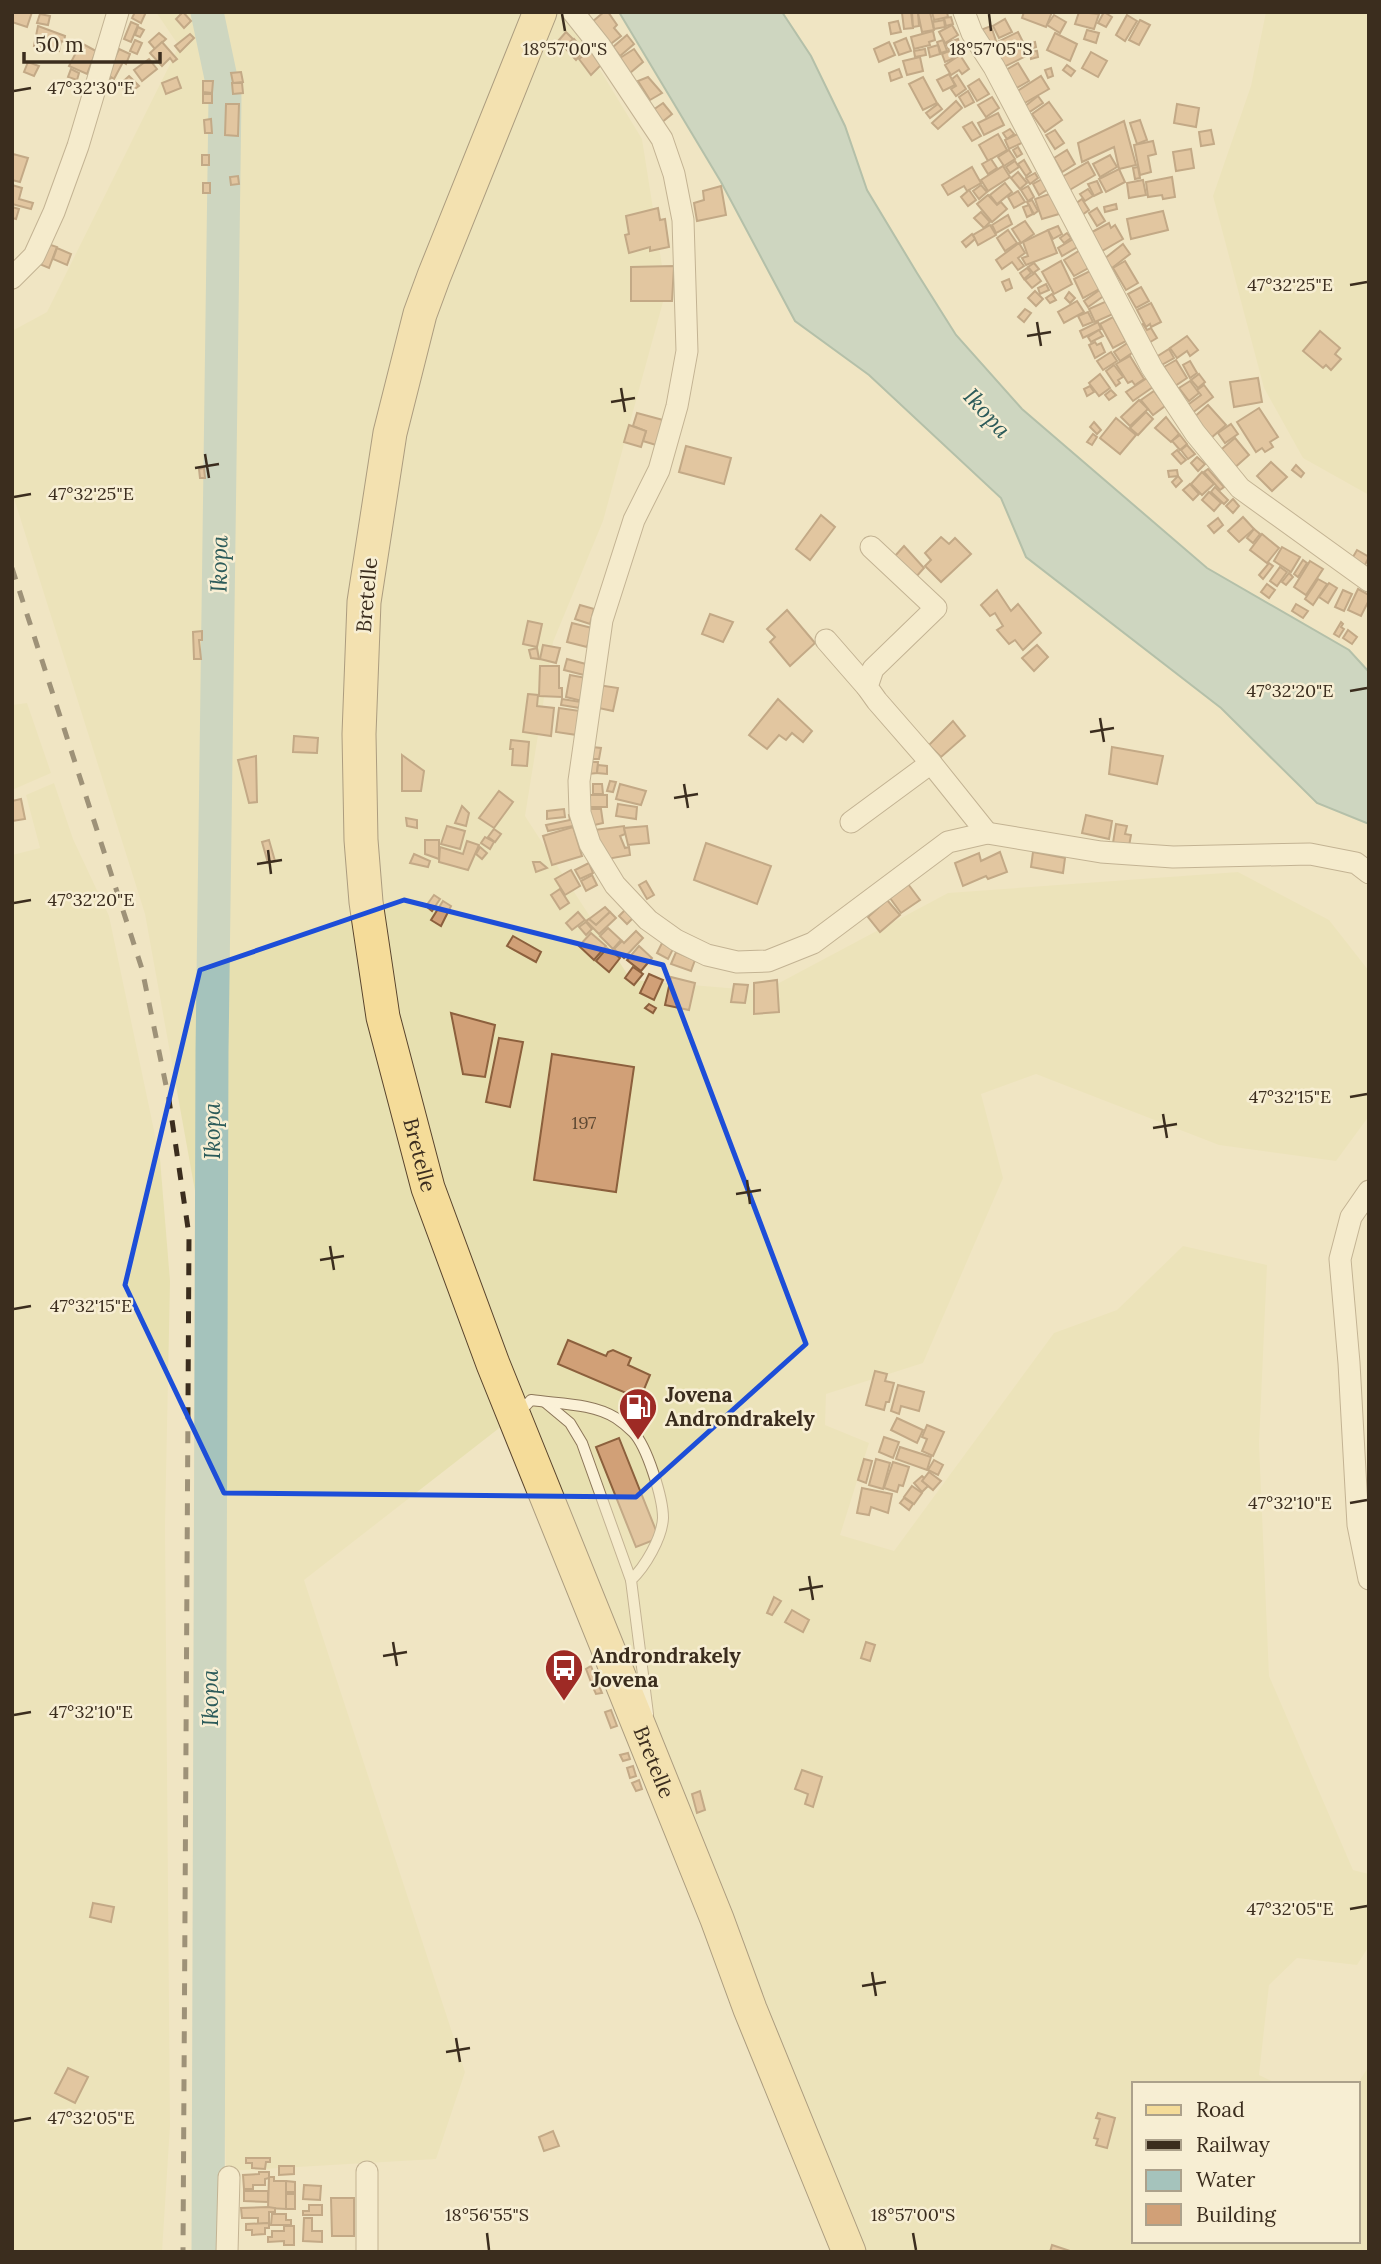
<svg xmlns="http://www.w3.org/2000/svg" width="1381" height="2264" font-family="Lora,serif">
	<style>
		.farmland { fill: #e7e0b0 }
		.water { fill: #a5c3bc; stroke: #6b928a; stroke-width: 2 }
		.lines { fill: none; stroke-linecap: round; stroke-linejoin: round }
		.river { stroke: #a5c3bc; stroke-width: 33 }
		.building { fill: #d1a077; stroke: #8c603d; stroke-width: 2 }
		.service-casing { stroke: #8c7659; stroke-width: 12 }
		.minor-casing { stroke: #8c7659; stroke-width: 23 }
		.primary-casing { stroke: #59442d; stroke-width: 35 }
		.service { stroke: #fbf1d7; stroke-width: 10 }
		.minor { stroke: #fbf1d7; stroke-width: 21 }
		.primary { stroke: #f5dc99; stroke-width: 33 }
		.rail { stroke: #3b2d1e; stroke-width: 5; stroke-dasharray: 12 12; stroke-linecap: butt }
		.marked { fill: none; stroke: #1d4ed8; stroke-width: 5; stroke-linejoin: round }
		.ticks { fill: none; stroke: #3b2d1e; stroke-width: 2.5 }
		.labels { text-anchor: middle; stroke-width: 5; stroke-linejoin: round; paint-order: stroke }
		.number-label { font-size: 18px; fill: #604a34 }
		.street-label { font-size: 21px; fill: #3b2d1e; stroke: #f7eed3 }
		.poi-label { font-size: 21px; font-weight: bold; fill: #3b2d1e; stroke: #f7eed3; text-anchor: start }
		.water-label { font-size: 23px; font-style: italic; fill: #2c5b5a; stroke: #f7eed3 }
		.ticks-label { font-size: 18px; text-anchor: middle; fill: #3b2d1e; stroke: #f7eed3; stroke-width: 5; stroke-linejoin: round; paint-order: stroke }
	</style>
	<rect width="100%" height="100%" fill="#f0e5c3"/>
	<g class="farmland">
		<path d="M 156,12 L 565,12 L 642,139 L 666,291 L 603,521 L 553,642 L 525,816 L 631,980 L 764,991 L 948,893 L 1238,872 L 1329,920 L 1369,971 L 1369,1116 L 1336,1161 L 1219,1145 L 1036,1074 L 981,1094 L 1003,1178 L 923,1363 L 826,1394 L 825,1425 L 869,1443 L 840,1535 L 894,1551 L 1054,1333 L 1117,1310 L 1183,1246 L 1267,1265 L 1259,1444 L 1269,1676 L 1353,1870 L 1369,1874 L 1369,1946 L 1357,1965 L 1297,1958 L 1269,1985 L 1259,2075 L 1278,2084 L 1134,2084 L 1134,2241 L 1358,2241 L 1358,2084 L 1351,2084 L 1358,2083 L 1369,2066 L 1369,2252 L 847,2252 L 507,1422 L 304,1580 L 465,2072 L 436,2159 L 226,2171 L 199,1213 L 145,914 L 12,492 L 12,331 L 47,312 L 179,46 Z"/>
		<path d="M 1266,12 L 1369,12 L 1369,495 L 1303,458 L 1264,388 L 1213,196 L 1251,86 Z"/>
		<path d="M 27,703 L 51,773 L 12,790 L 12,705 Z"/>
		<path d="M 54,783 L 73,839 L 109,916 L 160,1159 L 170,1281 L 165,1526 L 170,2126 L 162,2252 L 12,2252 L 12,855 L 40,848 L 26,795 Z"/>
	</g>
	<path class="water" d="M 619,12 L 782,12 L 811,56 L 845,126 L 867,190 L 917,273 L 956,335 L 1022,409 L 1207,568 L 1349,650 L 1369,672 L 1369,824 L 1317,803 L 1221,708 L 1026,557 L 1001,498 L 869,375 L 795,321 L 721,182 Z"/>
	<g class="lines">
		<path class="river" d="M 207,12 L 225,97 L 212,1052 L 208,2252"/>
	</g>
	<g class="building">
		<path d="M 12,12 L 32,12 L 27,27 L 12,22 Z"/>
		<path d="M 135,12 L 146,12 L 141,23 L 132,18 Z"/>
		<path d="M 183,12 L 191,21 L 184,28 L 176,19 Z"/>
		<path d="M 604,12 L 608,12 L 617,25 L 614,28 L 621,36 L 608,46 L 592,22 Z"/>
		<path d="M 911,12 L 913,28 L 904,29 L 902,13 Z"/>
		<path d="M 912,12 L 918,12 L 919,26 L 913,27 Z"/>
		<path d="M 930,12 L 934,30 L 922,32 L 918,13 Z"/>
		<path d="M 932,12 L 947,12 L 948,17 L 934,20 Z"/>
		<path d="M 1024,12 L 1052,12 L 1046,27 L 1022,18 Z"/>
		<path d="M 1079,12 L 1099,14 L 1094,29 L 1075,24 Z"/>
		<path d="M 1104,12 L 1112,17 L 1106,27 L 1098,23 Z"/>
		<path d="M 40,14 L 50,16 L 48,25 L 37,23 Z"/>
		<path d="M 1054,15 L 1066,22 L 1060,33 L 1047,25 Z"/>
		<path d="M 1127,15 L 1137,21 L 1125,41 L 1116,35 Z"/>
		<path d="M 951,17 L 953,24 L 946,26 L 944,18 Z"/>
		<path d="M 1005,19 L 1012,32 L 999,38 L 993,26 Z"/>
		<path d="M 944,20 L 945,27 L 934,29 L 933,22 Z"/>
		<path d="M 1140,20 L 1150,25 L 1139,45 L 1129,40 Z"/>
		<path d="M 898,21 L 901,32 L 891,34 L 889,23 Z"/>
		<path d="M 131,22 L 138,25 L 131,42 L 124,39 Z"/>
		<path d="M 952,25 L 958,35 L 945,43 L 939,32 Z"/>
		<path d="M 38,26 L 65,36 L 64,42 L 61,41 L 59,51 L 34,46 Z"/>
		<path d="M 991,26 L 996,41 L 984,46 L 978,31 Z"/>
		<path d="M 138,27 L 144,30 L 140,37 L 135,35 Z"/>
		<path d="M 1087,30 L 1099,33 L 1096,43 L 1084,39 Z"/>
		<path d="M 933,31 L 935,40 L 929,42 L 930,45 L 914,49 L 911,37 Z"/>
		<path d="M 566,32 L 573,39 L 566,46 L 559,40 Z"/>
		<path d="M 1018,32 L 1023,42 L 991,57 L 987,47 Z"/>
		<path d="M 159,33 L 166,39 L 155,49 L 149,42 Z"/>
		<path d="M 1055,33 L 1077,44 L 1070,61 L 1047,50 Z"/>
		<path d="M 190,34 L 194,38 L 180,52 L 175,46 Z"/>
		<path d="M 627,35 L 634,44 L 620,56 L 613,47 Z"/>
		<path d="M 906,38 L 911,51 L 899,55 L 894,43 Z"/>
		<path d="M 574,39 L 584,51 L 576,60 L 566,49 Z"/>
		<path d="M 958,39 L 963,54 L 952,58 L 946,43 Z"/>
		<path d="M 135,40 L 142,43 L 137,54 L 130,51 Z"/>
		<path d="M 943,40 L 947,51 L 941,53 L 937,42 Z"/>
		<path d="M 162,42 L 177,59 L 173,62 L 170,58 L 162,66 L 150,53 Z"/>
		<path d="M 889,42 L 895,55 L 879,62 L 874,49 Z"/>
		<path d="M 1035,42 L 1036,47 L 1026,50 L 1025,45 Z"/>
		<path d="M 81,43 L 96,51 L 87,74 L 69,66 Z"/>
		<path d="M 1020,44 L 1026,56 L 1002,68 L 997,56 Z"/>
		<path d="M 938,45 L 940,54 L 930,57 L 928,48 Z"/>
		<path d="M 119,49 L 130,54 L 126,64 L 123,62 L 114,79 L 111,77 L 110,81 L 105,79 Z"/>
		<path d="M 634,49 L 643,62 L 630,73 L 620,58 Z"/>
		<path d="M 925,49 L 926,55 L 915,57 L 914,51 Z"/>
		<path d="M 590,50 L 601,65 L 591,75 L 579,59 Z"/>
		<path d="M 949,51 L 952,59 L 945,62 L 942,54 Z"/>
		<path d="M 1037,51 L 1038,57 L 1031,59 L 1030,52 Z"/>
		<path d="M 1091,52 L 1107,61 L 1098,77 L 1082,68 Z"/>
		<path d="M 960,55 L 969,69 L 962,74 L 959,70 L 951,75 L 945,65 Z"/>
		<path d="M 920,57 L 923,71 L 907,75 L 903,61 Z"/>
		<path d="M 149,59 L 157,69 L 142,81 L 134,70 Z"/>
		<path d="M 28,62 L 39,66 L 34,76 L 24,72 Z"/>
		<path d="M 1018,63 L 1029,81 L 1015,89 L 1004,71 Z"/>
		<path d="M 1067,65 L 1075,71 L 1071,76 L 1063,70 Z"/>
		<path d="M 1051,68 L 1053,76 L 1048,78 L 1045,70 Z"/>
		<path d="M 71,69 L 79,73 L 77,80 L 68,77 Z"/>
		<path d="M 899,69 L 902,77 L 891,81 L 889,73 Z"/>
		<path d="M 241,72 L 243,82 L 233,83 L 231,73 Z"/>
		<path d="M 949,74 L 955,85 L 943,91 L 937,80 Z"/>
		<path d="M 957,75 L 966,89 L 956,96 L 951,89 L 956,86 L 952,79 Z"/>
		<path d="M 129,76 L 139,86 L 128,94 L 120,84 Z"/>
		<path d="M 1041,76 L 1049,89 L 1023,104 L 1016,92 Z"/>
		<path d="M 177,77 L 181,88 L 166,94 L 162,83 Z"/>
		<path d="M 648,77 L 662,93 L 650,100 L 638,81 Z"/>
		<path d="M 923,77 L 937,103 L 923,110 L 909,84 Z"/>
		<path d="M 979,79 L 989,94 L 977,101 L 968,86 Z"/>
		<path d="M 203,81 L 213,81 L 212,93 L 203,92 Z"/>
		<path d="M 232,83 L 242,83 L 243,93 L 233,94 Z"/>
		<path d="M 968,91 L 974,102 L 965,107 L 959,97 Z"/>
		<rect x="203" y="94" width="9" height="9"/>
		<path d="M 1038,96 L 1043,103 L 1028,113 L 1024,107 Z"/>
		<path d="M 992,97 L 999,108 L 986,117 L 978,105 Z"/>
		<path d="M 956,101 L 962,108 L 938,129 L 932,123 Z"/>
		<path d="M 1049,102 L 1062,120 L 1045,132 L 1032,114 Z"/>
		<path d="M 663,103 L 672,114 L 661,123 L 653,110 Z"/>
		<path d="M 226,104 L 239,104 L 238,136 L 225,135 Z"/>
		<path d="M 938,104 L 942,109 L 930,118 L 926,113 Z"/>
		<path d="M 1177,104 L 1199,108 L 1196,127 L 1174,123 Z"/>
		<path d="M 998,113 L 1004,125 L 984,135 L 978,123 Z"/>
		<path d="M 211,119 L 212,133 L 205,133 L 204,120 Z"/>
		<path d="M 1140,120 L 1147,140 L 1137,144 L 1130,123 Z"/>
		<path d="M 1124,121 L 1136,165 L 1119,169 L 1114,147 L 1082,162 L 1078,143 Z"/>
		<path d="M 972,122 L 981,136 L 972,141 L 963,127 Z"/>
		<path d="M 1010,129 L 1014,134 L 1007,139 L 1003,133 Z"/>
		<path d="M 1055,130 L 1064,143 L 1055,149 L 1046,135 Z"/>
		<path d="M 1211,130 L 1214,144 L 1201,146 L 1199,132 Z"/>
		<path d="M 1022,132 L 1026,141 L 1009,149 L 1005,140 Z"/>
		<path d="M 998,134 L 1007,150 L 988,161 L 979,145 Z"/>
		<path d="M 1153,141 L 1156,154 L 1148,156 L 1151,172 L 1140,175 L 1134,145 Z"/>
		<path d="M 1018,147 L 1022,154 L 1017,157 L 1013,150 Z"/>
		<path d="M 1191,149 L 1194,168 L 1176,171 L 1173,152 Z"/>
		<path d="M 1009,150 L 1015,159 L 1004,166 L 998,157 Z"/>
		<path d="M 1067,150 L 1075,164 L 1062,172 L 1054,158 Z"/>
		<path d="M 13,154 L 28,158 L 20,182 L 12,180 Z"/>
		<rect x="202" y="155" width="7" height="10"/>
		<path d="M 1110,155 L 1117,167 L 1100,177 L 1093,164 Z"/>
		<path d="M 991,159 L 997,168 L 988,174 L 982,164 Z"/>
		<path d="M 1024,160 L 1031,172 L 1026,176 L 1018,164 Z"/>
		<path d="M 1015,161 L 1019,167 L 1010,173 L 1006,167 Z"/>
		<path d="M 1088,162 L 1095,175 L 1068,191 L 1060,178 Z"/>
		<path d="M 1003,166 L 1010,177 L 988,191 L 981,180 Z"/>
		<path d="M 972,167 L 981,183 L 967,191 L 964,186 L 948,195 L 942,185 Z"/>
		<path d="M 1138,167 L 1140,178 L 1135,179 L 1133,168 Z"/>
		<path d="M 1119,169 L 1125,182 L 1106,192 L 1099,179 Z"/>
		<path d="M 1018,172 L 1027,183 L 1020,189 L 1011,178 Z"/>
		<path d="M 1035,173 L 1038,178 L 1030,184 L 1026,178 Z"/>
		<path d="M 238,176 L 239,184 L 231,185 L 230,177 Z"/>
		<path d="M 1172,177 L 1175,197 L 1163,199 L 1162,195 L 1148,197 L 1146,182 Z"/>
		<path d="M 1042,179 L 1048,189 L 1039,195 L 1033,184 Z"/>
		<path d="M 1143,180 L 1146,195 L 1129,198 L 1127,183 Z"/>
		<path d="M 1097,181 L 1102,192 L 1094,196 L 1088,184 Z"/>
		<rect x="203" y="183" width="7" height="10"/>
		<path d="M 1005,183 L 1012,192 L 997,204 L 990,195 Z"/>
		<path d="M 12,185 L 22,188 L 19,199 L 33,203 L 31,209 L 12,204 Z"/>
		<path d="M 981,185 L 987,192 L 979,199 L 973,191 Z"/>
		<path d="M 721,186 L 726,215 L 697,221 L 694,203 L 704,200 L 703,191 Z"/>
		<path d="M 1028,186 L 1034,197 L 1028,201 L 1021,190 Z"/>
		<path d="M 1088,189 L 1093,196 L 1085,201 L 1080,194 Z"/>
		<path d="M 969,190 L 976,200 L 968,206 L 961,197 Z"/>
		<path d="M 1018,191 L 1025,202 L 1014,208 L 1008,197 Z"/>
		<path d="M 1052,193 L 1059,214 L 1042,219 L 1035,199 Z"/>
		<path d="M 988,195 L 997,205 L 1001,202 L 1007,209 L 992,222 L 977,204 Z"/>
		<path d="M 1082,199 L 1089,210 L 1082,215 L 1075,204 Z"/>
		<path d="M 1032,200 L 1038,211 L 1034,214 L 1027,202 Z"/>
		<path d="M 1116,204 L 1117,209 L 1105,212 L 1104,207 Z"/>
		<path d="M 1029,205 L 1033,214 L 1027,217 L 1023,207 Z"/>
		<path d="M 12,207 L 19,209 L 16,219 L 12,218 Z"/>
		<path d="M 658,208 L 660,220 L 665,219 L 669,247 L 650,251 L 650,247 L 629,253 L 625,235 L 629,234 L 626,216 Z"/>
		<path d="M 1097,208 L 1105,221 L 1097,226 L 1089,213 Z"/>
		<path d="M 1163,211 L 1168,230 L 1131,239 L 1127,219 Z"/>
		<path d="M 981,212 L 990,222 L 984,228 L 974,218 Z"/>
		<path d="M 1008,215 L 1012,224 L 996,233 L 992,225 Z"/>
		<path d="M 1025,221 L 1034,234 L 1021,243 L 1012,229 Z"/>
		<path d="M 1109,223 L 1111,228 L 1115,225 L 1123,239 L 1102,251 L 1092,232 Z"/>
		<path d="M 990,225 L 996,235 L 978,245 L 973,235 Z"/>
		<path d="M 1058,226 L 1062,234 L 1053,239 L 1048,230 Z"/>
		<path d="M 1008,230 L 1017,243 L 1005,251 L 997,238 Z"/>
		<path d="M 1048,230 L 1057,253 L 1026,265 L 1022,258 L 1028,256 L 1023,242 Z"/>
		<path d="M 1067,233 L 1071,238 L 1064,243 L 1060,238 Z"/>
		<path d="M 972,234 L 975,239 L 966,247 L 962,242 Z"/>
		<path d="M 1075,238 L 1079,246 L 1062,256 L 1058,248 Z"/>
		<path d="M 45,243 L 57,247 L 49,268 L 37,263 Z"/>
		<path d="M 1019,243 L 1025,253 L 1018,258 L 1024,266 L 1018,270 L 1012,262 L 1002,269 L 996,260 Z"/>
		<path d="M 1123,244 L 1130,254 L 1112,268 L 1104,259 Z"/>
		<path d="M 57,248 L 71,254 L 67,265 L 53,259 Z"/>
		<path d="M 1082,249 L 1092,266 L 1074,276 L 1064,260 Z"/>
		<path d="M 1061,261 L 1072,284 L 1054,294 L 1042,272 Z"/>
		<path d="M 1125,261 L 1138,283 L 1126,290 L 1113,268 Z"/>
		<path d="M 1034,263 L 1039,269 L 1033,273 L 1028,267 Z"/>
		<path d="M 674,266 L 672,301 L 631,301 L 631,267 Z"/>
		<path d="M 1027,268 L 1031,273 L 1024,279 L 1020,273 Z"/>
		<path d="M 1092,270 L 1101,288 L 1083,298 L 1074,279 Z"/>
		<path d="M 1035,273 L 1041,281 L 1032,288 L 1025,280 Z"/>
		<path d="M 1009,279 L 1012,288 L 1006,291 L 1002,282 Z"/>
		<path d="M 1046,284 L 1049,290 L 1040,294 L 1038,288 Z"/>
		<path d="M 1141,287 L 1149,301 L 1136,308 L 1128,294 Z"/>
		<path d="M 1101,289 L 1105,295 L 1088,307 L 1084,301 Z"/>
		<path d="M 1035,291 L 1043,299 L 1036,306 L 1028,298 Z"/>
		<path d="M 1069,292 L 1075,298 L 1070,303 L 1065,298 Z"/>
		<path d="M 1052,294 L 1056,300 L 1050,303 L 1046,298 Z"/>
		<path d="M 1077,301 L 1084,312 L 1064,323 L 1058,312 Z"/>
		<path d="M 1107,301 L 1113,314 L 1095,322 L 1089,309 Z"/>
		<path d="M 1151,303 L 1161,322 L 1151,327 L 1150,324 L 1146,327 L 1137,310 Z"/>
		<path d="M 1025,309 L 1031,313 L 1024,322 L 1018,317 Z"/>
		<path d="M 1088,312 L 1093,322 L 1083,326 L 1078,316 Z"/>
		<path d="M 1113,317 L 1126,341 L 1113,348 L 1100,324 Z"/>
		<path d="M 1098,322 L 1101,329 L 1083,338 L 1080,331 Z"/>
		<path d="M 1143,324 L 1147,330 L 1151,328 L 1157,338 L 1147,344 L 1137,328 Z"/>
		<path d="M 1099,330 L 1103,336 L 1091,342 L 1088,337 Z"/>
		<path d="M 1320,331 L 1340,348 L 1335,354 L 1341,359 L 1331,370 L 1326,365 L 1323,368 L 1303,351 Z"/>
		<path d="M 1187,336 L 1198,350 L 1190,356 L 1187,351 L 1177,358 L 1170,348 Z"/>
		<path d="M 1095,342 L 1097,345 L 1101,343 L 1105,352 L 1095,358 L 1089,345 Z"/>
		<path d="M 1129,342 L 1135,351 L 1120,361 L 1114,352 Z"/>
		<path d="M 1169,349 L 1174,358 L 1158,367 L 1153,359 Z"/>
		<path d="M 1111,352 L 1117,361 L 1103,370 L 1097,361 Z"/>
		<path d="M 1130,356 L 1144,379 L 1135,385 L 1132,381 L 1128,383 L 1116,364 Z"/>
		<path d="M 1176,360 L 1187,378 L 1175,386 L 1164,367 Z"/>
		<path d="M 1190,361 L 1197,373 L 1190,378 L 1183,365 Z"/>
		<path d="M 1114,365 L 1123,377 L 1118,380 L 1120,383 L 1116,386 L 1106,371 Z"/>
		<path d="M 1100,374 L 1110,388 L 1099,396 L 1089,383 Z"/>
		<path d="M 1199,374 L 1205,382 L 1198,388 L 1191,380 Z"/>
		<path d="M 1147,378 L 1153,387 L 1133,401 L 1126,392 Z"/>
		<path d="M 1258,378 L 1262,402 L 1234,407 L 1230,382 Z"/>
		<path d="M 1190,381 L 1199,393 L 1189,401 L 1179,388 Z"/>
		<path d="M 1204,385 L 1213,397 L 1191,414 L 1185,407 L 1201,395 L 1197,390 Z"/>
		<path d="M 1090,386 L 1094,392 L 1087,396 L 1084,389 Z"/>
		<path d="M 1111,390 L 1116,395 L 1109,400 L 1105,395 Z"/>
		<path d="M 1154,391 L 1165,406 L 1153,415 L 1141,400 Z"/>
		<path d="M 1139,400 L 1148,409 L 1130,426 L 1121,417 Z"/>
		<path d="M 1208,405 L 1226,425 L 1211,438 L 1193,418 Z"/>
		<path d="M 1259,408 L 1278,437 L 1270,442 L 1273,447 L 1265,452 L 1262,448 L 1256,452 L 1237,422 Z"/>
		<path d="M 1146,412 L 1153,419 L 1138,435 L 1130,428 Z"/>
		<path d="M 637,413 L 663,420 L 656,445 L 643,441 L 646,431 L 633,426 Z"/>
		<path d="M 1166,417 L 1179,434 L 1171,442 L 1155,428 Z"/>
		<path d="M 1116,418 L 1136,435 L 1120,454 L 1100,438 Z"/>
		<path d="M 1094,422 L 1101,430 L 1097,434 L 1090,427 Z"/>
		<path d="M 1231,424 L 1238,434 L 1225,443 L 1218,433 Z"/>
		<path d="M 629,425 L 646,431 L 641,447 L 624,442 Z"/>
		<path d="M 1093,434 L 1097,437 L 1092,445 L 1087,442 Z"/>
		<path d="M 1180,435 L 1187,444 L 1180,450 L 1172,441 Z"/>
		<path d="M 1235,438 L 1249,455 L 1232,470 L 1217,453 Z"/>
		<path d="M 1187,445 L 1195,454 L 1188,459 L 1181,450 Z"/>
		<path d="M 686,446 L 731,458 L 724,484 L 679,472 Z"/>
		<path d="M 1177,450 L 1186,460 L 1181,464 L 1172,454 Z"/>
		<path d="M 1197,457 L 1205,464 L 1198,471 L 1191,463 Z"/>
		<path d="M 1271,462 L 1287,477 L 1272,491 L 1257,476 Z"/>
		<path d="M 1296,465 L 1304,473 L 1301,477 L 1292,470 Z"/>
		<path d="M 204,468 L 205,478 L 200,478 L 199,469 Z"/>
		<path d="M 1208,469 L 1224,487 L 1220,490 L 1204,472 Z"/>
		<path d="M 1177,470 L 1178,476 L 1169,477 L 1168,471 Z"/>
		<path d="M 1202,472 L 1214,484 L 1202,495 L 1191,484 Z"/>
		<path d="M 1178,476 L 1182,481 L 1176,487 L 1172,482 Z"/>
		<path d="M 1190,484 L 1199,494 L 1193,500 L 1183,490 Z"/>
		<path d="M 1215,487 L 1228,500 L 1224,504 L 1211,492 Z"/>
		<path d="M 1209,492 L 1221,503 L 1214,511 L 1202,500 Z"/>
		<path d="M 1233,499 L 1239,506 L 1233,513 L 1226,506 Z"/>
		<path d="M 821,515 L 835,527 L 810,560 L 796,549 Z"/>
		<path d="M 1243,517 L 1254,529 L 1239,542 L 1228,531 Z"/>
		<path d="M 1218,518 L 1223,525 L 1214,533 L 1208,526 Z"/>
		<path d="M 1254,529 L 1260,534 L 1253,543 L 1247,538 Z"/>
		<path d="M 1262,534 L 1279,548 L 1267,563 L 1250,550 Z"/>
		<path d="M 941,537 L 949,544 L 955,538 L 971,554 L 941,582 L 925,566 L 931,560 L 925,553 Z"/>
		<path d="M 904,546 L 924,568 L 915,578 L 894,557 Z"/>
		<path d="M 1282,547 L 1300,557 L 1291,572 L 1274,561 Z"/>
		<path d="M 1357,550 L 1369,557 L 1363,569 L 1350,562 Z"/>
		<path d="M 1303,560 L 1307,563 L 1298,577 L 1294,574 Z"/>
		<path d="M 1310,561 L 1323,569 L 1306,595 L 1294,587 Z"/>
		<path d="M 1269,563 L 1273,566 L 1263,579 L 1259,575 Z"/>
		<path d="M 1280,567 L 1287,572 L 1277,586 L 1270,581 Z"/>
		<path d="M 1289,573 L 1293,577 L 1286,585 L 1282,582 Z"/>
		<path d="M 1318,579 L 1327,584 L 1313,605 L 1305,599 Z"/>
		<path d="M 1329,583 L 1337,588 L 1328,603 L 1319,597 Z"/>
		<path d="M 1267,584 L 1275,590 L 1269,598 L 1261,592 Z"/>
		<path d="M 1358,589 L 1369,595 L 1369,600 L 1361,616 L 1348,610 Z"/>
		<path d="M 997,590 L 1011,611 L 1018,604 L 1041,633 L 1023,650 L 1015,640 L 1009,644 L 997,630 L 1003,626 L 995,613 L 990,616 L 981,605 Z"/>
		<path d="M 1343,590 L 1352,594 L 1344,611 L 1335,607 Z"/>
		<path d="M 1296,604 L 1308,611 L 1303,618 L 1292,611 Z"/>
		<path d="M 580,605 L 594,609 L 590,624 L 575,619 Z"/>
		<path d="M 787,610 L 815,643 L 790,666 L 770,642 L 775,637 L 767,629 Z"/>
		<path d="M 710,614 L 733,622 L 723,642 L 702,634 Z"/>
		<path d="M 528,621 L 542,624 L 537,647 L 523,644 Z"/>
		<path d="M 1341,622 L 1343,624 L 1341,627 L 1344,629 L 1339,637 L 1334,634 Z"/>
		<path d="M 572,623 L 592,628 L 587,647 L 567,642 Z"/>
		<path d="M 1348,630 L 1357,637 L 1352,644 L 1343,638 Z"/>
		<path d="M 202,631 L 202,640 L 199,640 L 201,659 L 194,659 L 193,632 Z"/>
		<path d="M 543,645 L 560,648 L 556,663 L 540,659 Z"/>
		<path d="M 1037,645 L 1048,657 L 1034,671 L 1022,658 Z"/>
		<path d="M 537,648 L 539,659 L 531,658 L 529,650 Z"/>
		<path d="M 567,659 L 586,664 L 584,675 L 564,670 Z"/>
		<path d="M 540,666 L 559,666 L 559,688 L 562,688 L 562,697 L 539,696 Z"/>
		<path d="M 570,675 L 586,678 L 582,701 L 566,697 Z"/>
		<path d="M 598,685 L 618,688 L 613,711 L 594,707 Z"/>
		<path d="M 528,694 L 538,695 L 537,706 L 554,708 L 551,736 L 523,732 Z"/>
		<path d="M 562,699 L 581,702 L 580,708 L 561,705 Z"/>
		<path d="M 778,699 L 812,731 L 803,742 L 792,733 L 786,740 L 779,735 L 767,749 L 749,735 Z"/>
		<path d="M 559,708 L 580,711 L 577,735 L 556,732 Z"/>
		<path d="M 953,721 L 965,736 L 941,757 L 929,745 Z"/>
		<path d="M 294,736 L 318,738 L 317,753 L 293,752 Z"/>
		<path d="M 511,740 L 529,742 L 527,766 L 512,765 L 513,749 L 510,749 Z"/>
		<path d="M 592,747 L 601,748 L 599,759 L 590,759 Z"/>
		<path d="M 1112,747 L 1163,756 L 1157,784 L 1109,774 Z"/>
		<path d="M 402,755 L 424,771 L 421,791 L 402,791 Z"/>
		<path d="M 256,756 L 257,802 L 249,803 L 238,760 Z"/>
		<path d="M 588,762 L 598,762 L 597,773 L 588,774 Z"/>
		<path d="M 598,765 L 607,766 L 607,774 L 597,773 Z"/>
		<path d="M 610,781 L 616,782 L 613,792 L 607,791 Z"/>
		<path d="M 593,784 L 602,784 L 603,794 L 593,794 Z"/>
		<path d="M 620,784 L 646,791 L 641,805 L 616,799 Z"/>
		<path d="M 499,791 L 513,802 L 494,828 L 479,818 Z"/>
		<path d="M 588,795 L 607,795 L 607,807 L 587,807 Z"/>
		<path d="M 21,799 L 25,819 L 12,821 L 12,801 Z"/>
		<path d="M 618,804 L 637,807 L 636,819 L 616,816 Z"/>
		<path d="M 462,806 L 469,813 L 466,826 L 455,823 Z"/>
		<path d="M 564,809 L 565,817 L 547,819 L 547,811 Z"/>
		<path d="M 587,809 L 601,809 L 603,823 L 590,826 Z"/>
		<path d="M 575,814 L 578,825 L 548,831 L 546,825 L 570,820 L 569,815 Z"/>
		<path d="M 1086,815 L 1112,821 L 1109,839 L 1082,833 Z"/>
		<path d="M 406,818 L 417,820 L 417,828 L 407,826 Z"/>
		<path d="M 1116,824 L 1127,826 L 1125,834 L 1131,835 L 1129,846 L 1113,843 Z"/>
		<path d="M 447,826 L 465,831 L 460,849 L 441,844 Z"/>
		<path d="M 624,826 L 625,834 L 620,836 L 625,848 L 629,847 L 630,855 L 607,859 L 594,830 Z"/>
		<path d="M 647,826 L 649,843 L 628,845 L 624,828 Z"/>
		<path d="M 573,827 L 582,856 L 552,865 L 543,836 Z"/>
		<path d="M 494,829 L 501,834 L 495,842 L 488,837 Z"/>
		<path d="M 485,837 L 494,842 L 490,849 L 481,843 Z"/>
		<path d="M 269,840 L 275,861 L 268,863 L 262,842 Z"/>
		<path d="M 425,840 L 439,840 L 439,859 L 425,854 Z"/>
		<path d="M 467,841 L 479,845 L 468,870 L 439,862 L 440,847 L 463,854 Z"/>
		<path d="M 706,843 L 771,866 L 757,904 L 694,880 Z"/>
		<path d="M 480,847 L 487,853 L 482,859 L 476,854 Z"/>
		<path d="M 1000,852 L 1007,872 L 988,879 L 986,876 L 963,886 L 955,863 L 979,853 L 981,861 Z"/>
		<path d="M 1033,852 L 1065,858 L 1063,873 L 1031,867 Z"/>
		<path d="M 414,854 L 430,861 L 428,867 L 410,863 Z"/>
		<path d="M 533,862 L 540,862 L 547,868 L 536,872 Z"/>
		<path d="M 589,863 L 593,873 L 580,879 L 575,870 Z"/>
		<path d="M 571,870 L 580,886 L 565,895 L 555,879 Z"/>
		<path d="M 592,875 L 597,885 L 586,891 L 581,881 Z"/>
		<path d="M 646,881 L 654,895 L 647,899 L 639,885 Z"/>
		<path d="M 908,884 L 920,900 L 901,913 L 890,898 Z"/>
		<path d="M 560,889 L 569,903 L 560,909 L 551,895 Z"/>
		<path d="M 434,895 L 440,899 L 432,911 L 426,906 Z"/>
		<path d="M 887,900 L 900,915 L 880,932 L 868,917 Z"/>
		<path d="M 443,901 L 451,906 L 441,926 L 431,920 Z"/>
		<path d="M 605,907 L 610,912 L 596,925 L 589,919 Z"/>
		<path d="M 626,909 L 634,917 L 627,924 L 619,916 Z"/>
		<path d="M 578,912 L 585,920 L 572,930 L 566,923 Z"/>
		<path d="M 610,912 L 616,918 L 599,934 L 586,921 L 589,919 L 596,925 Z"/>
		<path d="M 586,922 L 592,929 L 586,935 L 579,927 Z"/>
		<path d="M 608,928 L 621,940 L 613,949 L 600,936 Z"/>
		<path d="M 636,931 L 643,938 L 624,958 L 614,949 L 622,941 L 624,943 Z"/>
		<path d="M 591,933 L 606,946 L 594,960 L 579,946 Z"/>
		<path d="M 513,936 L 541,952 L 536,962 L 507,946 Z"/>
		<path d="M 662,943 L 673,949 L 668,959 L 657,953 Z"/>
		<path d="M 639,946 L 652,958 L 641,971 L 627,960 Z"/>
		<path d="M 607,948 L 620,958 L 609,972 L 596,961 Z"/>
		<path d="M 676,952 L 695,960 L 691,971 L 671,964 Z"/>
		<path d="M 633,967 L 643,974 L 634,985 L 625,978 Z"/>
		<path d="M 649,974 L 663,980 L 654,1000 L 640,993 Z"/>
		<path d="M 671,977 L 695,983 L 689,1010 L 665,1005 Z"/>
		<path d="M 777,980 L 779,1012 L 754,1014 L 754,983 Z"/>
		<path d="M 734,984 L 748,985 L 745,1003 L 731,1002 Z"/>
		<path d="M 649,1004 L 656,1008 L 653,1013 L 645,1008 Z"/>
		<path d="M 451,1013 L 495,1025 L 485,1077 L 463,1074 Z"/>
		<path d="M 499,1038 L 523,1042 L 510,1107 L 486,1102 Z"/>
		<path d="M 552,1054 L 634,1067 L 616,1192 L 534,1180 Z"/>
		<path d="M 568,1340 L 606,1356 L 608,1352 L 613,1350 L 631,1358 L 628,1365 L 650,1375 L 640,1399 L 558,1364 Z"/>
		<path d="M 875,1371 L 887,1374 L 885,1381 L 894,1383 L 889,1402 L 886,1402 L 884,1410 L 866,1405 Z"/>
		<path d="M 898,1385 L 924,1392 L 919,1411 L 901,1406 L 899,1414 L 891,1411 Z"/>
		<path d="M 897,1418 L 923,1430 L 917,1443 L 891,1430 Z"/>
		<path d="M 927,1425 L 944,1432 L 933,1456 L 922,1451 L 927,1439 L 922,1437 Z"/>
		<path d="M 884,1437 L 899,1442 L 893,1458 L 879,1452 Z"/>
		<path d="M 619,1438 L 659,1538 L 636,1547 L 596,1447 Z"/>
		<path d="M 900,1447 L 931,1457 L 927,1470 L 896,1459 Z"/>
		<path d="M 864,1459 L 872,1461 L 866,1483 L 858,1480 Z"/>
		<path d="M 876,1459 L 890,1463 L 883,1489 L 869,1485 Z"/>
		<path d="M 934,1460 L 943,1465 L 938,1475 L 928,1470 Z"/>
		<path d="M 893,1462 L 909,1467 L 903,1486 L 899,1485 L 897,1492 L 884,1488 Z"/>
		<path d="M 929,1472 L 941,1481 L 933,1490 L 922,1481 Z"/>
		<path d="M 922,1476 L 924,1478 L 922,1481 L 928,1486 L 922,1492 L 914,1483 Z"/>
		<path d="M 912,1486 L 922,1493 L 914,1504 L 904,1497 Z"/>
		<path d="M 862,1488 L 892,1494 L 888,1513 L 871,1507 L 869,1515 L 857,1513 Z"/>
		<path d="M 904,1498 L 913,1504 L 909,1510 L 900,1503 Z"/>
		<path d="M 774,1597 L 781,1601 L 772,1615 L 767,1613 Z"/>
		<path d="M 792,1610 L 809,1620 L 803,1632 L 785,1622 Z"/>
		<path d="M 866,1642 L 875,1645 L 870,1661 L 861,1658 Z"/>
		<path d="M 591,1666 L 596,1679 L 591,1682 L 586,1669 Z"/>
		<path d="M 597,1681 L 602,1693 L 596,1694 L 591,1683 Z"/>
		<path d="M 611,1710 L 617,1726 L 611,1728 L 605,1712 Z"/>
		<path d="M 628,1753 L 630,1759 L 623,1761 L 620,1755 Z"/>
		<path d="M 633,1766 L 636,1776 L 630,1778 L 627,1768 Z"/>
		<path d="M 802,1770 L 822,1777 L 813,1807 L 805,1804 L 808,1794 L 795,1789 Z"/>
		<path d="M 639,1780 L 642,1789 L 636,1791 L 632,1783 Z"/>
		<path d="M 700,1791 L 705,1810 L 697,1813 L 692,1794 Z"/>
		<path d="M 93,1903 L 114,1907 L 111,1922 L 90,1917 Z"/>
		<path d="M 68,2068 L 88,2077 L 75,2103 L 55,2093 Z"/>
		<path d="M 1098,2113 L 1115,2118 L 1107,2148 L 1096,2145 L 1098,2139 L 1094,2138 L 1100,2119 L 1096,2118 Z"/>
		<path d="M 553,2131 L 559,2146 L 544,2151 L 539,2137 Z"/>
		<path d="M 246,2158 L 270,2158 L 270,2162 L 266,2162 L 265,2169 L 252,2168 L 252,2163 L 246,2163 Z"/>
		<path d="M 279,2166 L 294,2166 L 294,2174 L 279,2175 Z"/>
		<path d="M 259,2172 L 269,2172 L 269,2178 L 265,2179 L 265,2185 L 253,2185 L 253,2189 L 244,2189 L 243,2175 L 259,2174 Z"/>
		<path d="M 269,2177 L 274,2177 L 274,2181 L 286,2181 L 286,2209 L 268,2208 Z"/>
		<path d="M 286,2181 L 295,2182 L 295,2192 L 286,2192 Z"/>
		<path d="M 304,2185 L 321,2186 L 320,2200 L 303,2199 Z"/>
		<path d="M 244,2191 L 268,2191 L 268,2202 L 244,2201 Z"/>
		<rect x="286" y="2194" width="9" height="15"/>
		<path d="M 331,2198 L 354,2198 L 354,2236 L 332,2236 Z"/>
		<path d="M 309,2205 L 322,2205 L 322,2215 L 303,2215 L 303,2211 L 309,2211 Z"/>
		<path d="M 268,2207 L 275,2208 L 275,2212 L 269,2212 L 269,2223 L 258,2224 L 258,2218 L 242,2218 L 241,2208 Z"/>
		<path d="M 272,2214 L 286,2214 L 286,2220 L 291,2220 L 291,2225 L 271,2225 Z"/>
		<path d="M 304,2218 L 312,2218 L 312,2231 L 322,2231 L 322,2242 L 303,2241 Z"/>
		<path d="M 269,2223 L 269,2228 L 265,2228 L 265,2234 L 252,2235 L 252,2230 L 246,2230 L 246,2224 Z"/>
		<path d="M 284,2226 L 294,2226 L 294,2245 L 284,2245 L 284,2241 L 268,2242 L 268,2237 L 272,2237 L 272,2231 L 284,2231 Z"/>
		<path d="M 1052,2245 L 1073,2252 L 1050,2252 Z"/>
	</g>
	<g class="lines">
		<g class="service-casing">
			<g id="service">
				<path d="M 546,1403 L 570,1423 L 582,1443 L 631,1580"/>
				<path d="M 517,1415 L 531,1400 C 558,1404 593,1403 616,1418 C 622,1422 628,1427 633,1432 C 647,1446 663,1498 663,1518 C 662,1538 645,1567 631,1580 L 648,1714"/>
			</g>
		</g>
		<g class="minor-casing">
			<g id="minor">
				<path d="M 573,12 L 600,46 L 662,139 L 674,174 L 683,220 L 687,351 L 677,406 L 659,470 L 634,520 L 602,620 L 579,781 L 580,813 L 590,844 L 615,885 L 648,920 L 676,940 L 707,955 L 737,962 L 768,961 L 813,943 L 948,842 L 987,833 L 1101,852 L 1173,857 L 1310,854 L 1356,863 L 1369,873"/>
				<path d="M 964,12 L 972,33 L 994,67 L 1152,368 L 1195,433 L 1240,488 L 1369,581"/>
				<path d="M 12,278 L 34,256 L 54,212 L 78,146 L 118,12"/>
				<path d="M 871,547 L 936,608 L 873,669 L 867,687 L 877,701 L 931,763 L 987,833"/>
				<path d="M 826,640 L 867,687"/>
				<path d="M 851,822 L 931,763"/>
				<path d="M 1369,1191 L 1351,1217 L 1340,1259 L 1349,1363 L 1358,1525 L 1369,1579"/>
				<path d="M 227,2252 L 229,2177"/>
				<path d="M 367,2252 L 367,2172"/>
			</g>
		</g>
		<g class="primary-casing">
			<g id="primary">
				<path id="s1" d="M 540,12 L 434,276 L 420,314 L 390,433 L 364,602 L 359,734 L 361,840 L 366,902 L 383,1017 L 428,1188 L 493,1364 L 717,1919 L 750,2009 L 849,2252"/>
			</g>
		</g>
		<use href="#service" class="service"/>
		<use href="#minor" class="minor"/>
		<use href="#primary" class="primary"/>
		<path class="rail" d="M 12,568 L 142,969 L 169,1100 L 189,1235 L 183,2252"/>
	</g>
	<path d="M0 0H1381V2264H0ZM 404,900 L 663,965 L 806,1344 L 636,1497 L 224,1493 L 125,1285 L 200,970 Z" fill="#f0e5c3" fill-opacity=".55" fill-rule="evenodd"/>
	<path class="marked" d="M 404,900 L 663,965 L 806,1344 L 636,1497 L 224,1493 L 125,1285 L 200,970 Z"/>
	<path class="ticks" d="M 562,14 L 565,31M 989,14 L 991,31M 14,91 L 31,88M 1350,285 L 1367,282M 1037,322 L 1041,346M 1027,336 L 1051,332M 621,388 L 625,412M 611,402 L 635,398M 205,454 L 209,478M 195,468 L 219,464M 14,497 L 31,494M 1350,691 L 1367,688M 1100,718 L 1104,742M 1090,732 L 1114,728M 684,784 L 688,808M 674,798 L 698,794M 268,850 L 271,874M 257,864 L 282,860M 14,903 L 31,900M 1350,1097 L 1367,1094M 1163,1114 L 1167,1138M 1153,1128 L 1177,1124M 747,1180 L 750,1204M 736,1194 L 761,1190M 330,1246 L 334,1270M 320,1260 L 344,1256M 14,1309 L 31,1306M 1350,1503 L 1367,1500M 809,1576 L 813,1600M 799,1590 L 823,1586M 393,1642 L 397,1666M 383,1656 L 407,1652M 14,1715 L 31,1712M 1350,1909 L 1367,1906M 872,1972 L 876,1996M 862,1986 L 886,1982M 456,2038 L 460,2062M 446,2052 L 470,2048M 14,2121 L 31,2118M 487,2233 L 489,2250M 913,2233 L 916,2250"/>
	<defs>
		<g id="fuel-pin" transform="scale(2.0125)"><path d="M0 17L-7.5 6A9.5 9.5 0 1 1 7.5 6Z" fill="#9e2a25" stroke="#f7eed3"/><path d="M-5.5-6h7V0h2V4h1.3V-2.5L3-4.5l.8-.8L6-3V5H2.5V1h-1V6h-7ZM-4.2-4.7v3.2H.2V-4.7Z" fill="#fff"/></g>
		<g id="bus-pin" transform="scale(2.0125)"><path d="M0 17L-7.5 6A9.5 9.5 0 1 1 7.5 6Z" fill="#9e2a25" stroke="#f7eed3"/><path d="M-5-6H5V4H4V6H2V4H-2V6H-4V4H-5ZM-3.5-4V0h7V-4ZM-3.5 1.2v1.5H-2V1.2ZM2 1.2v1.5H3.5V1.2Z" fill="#fff"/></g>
	</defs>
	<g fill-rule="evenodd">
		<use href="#fuel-pin" x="638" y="1407"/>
		<use href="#bus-pin" x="564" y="1668"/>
	</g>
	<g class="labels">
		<g class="number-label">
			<text x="584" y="1129">197</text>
		</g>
		<g class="street-label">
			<text transform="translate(367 595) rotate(-85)" y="7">Bretelle</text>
			<text dy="7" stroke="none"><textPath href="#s1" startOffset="1178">Bretelle</textPath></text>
			<text dy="7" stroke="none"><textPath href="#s1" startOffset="1829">Bretelle</textPath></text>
		</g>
		<g class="poi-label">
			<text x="665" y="1402">Jovena<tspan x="665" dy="24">Androndrakely</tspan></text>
			<text x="591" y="1663">Androndrakely<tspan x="591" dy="24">Jovena</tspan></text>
		</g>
		<g class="water-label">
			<text transform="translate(987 413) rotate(48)" y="8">Ikopa</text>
			<text transform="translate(219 564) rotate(-89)" y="8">Ikopa</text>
			<text transform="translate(212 1131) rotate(-90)" y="8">Ikopa</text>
			<text transform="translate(210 1698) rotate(-90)" y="8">Ikopa</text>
		</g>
	</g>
	<g class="ticks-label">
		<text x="565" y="55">18°57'00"S</text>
		<text x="991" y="55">18°57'05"S</text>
		<text x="91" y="94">47°32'30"E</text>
		<text x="1290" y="291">47°32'25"E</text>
		<text x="91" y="500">47°32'25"E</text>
		<text x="1290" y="697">47°32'20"E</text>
		<text x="91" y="906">47°32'20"E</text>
		<text x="1290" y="1103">47°32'15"E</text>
		<text x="91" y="1312">47°32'15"E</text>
		<text x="1290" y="1509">47°32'10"E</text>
		<text x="91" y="1718">47°32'10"E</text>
		<text x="1290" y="1915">47°32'05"E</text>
		<text x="91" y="2124">47°32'05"E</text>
		<text x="487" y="2221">18°56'55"S</text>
		<text x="913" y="2221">18°57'00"S</text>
	</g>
	<rect width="1381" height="2264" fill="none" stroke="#3b2d1e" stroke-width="28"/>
	<rect x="1132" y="2082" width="228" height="161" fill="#f7eed3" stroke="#aca18b" stroke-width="2"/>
	<rect x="1146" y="2105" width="35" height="10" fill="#f5dc99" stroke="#aca18b" stroke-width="2"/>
	<text x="1196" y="2117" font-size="21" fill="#3b2d1e">Road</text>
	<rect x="1146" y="2140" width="35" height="10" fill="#3b2d1e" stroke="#aca18b" stroke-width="2"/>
	<text x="1196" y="2152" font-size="21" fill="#3b2d1e">Railway</text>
	<rect x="1146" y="2170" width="35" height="21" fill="#a5c3bc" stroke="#aca18b" stroke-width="2"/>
	<text x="1196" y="2187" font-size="21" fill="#3b2d1e">Water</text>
	<rect x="1146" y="2204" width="35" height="21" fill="#d1a077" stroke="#aca18b" stroke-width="2"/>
	<text x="1196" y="2222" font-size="21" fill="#3b2d1e">Building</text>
	<path d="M24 52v10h136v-10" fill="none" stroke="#3b2d1e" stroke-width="3.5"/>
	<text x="35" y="52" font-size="21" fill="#3b2d1e" stroke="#f7eed3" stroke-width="5" paint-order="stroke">50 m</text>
</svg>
